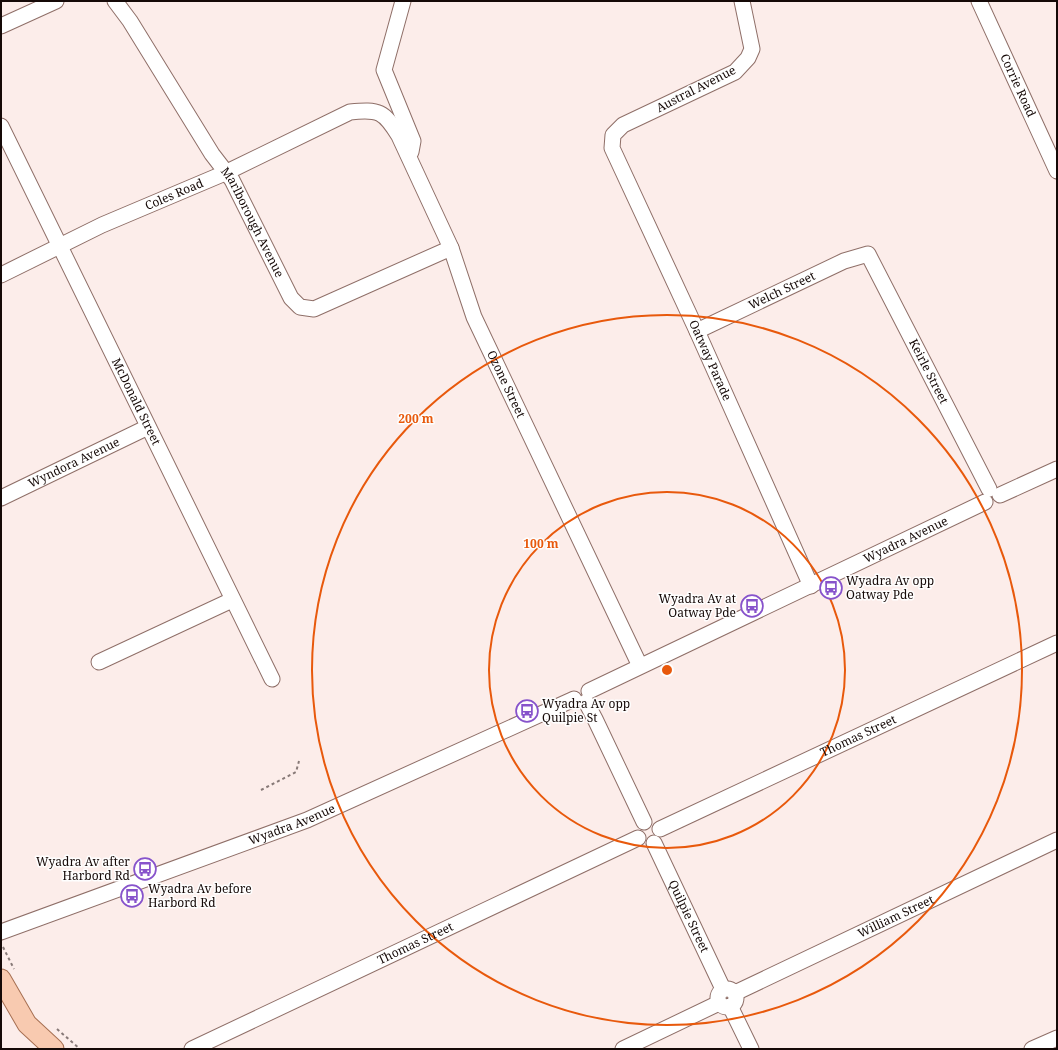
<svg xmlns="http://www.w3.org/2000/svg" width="1058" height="1050" font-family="'Noto Serif',serif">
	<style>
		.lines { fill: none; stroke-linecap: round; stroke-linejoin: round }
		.minor-casing { stroke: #8f6f68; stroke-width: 17 }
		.major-casing { stroke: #a66f52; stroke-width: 21 }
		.path { stroke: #877977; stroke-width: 2; stroke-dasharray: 3 3; stroke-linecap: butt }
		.minor { stroke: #fff; stroke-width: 15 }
		.major { stroke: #f8cab0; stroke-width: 19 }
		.ring { fill: none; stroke: #e8590c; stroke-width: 2 }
		.labels { text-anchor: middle; stroke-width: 3; stroke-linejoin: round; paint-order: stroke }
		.street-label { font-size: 12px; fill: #150907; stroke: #fefefe }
		.poi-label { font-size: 12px; fill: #150907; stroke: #fefefe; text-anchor: start }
		.centre { fill: #e8590c; stroke: #fefefe; stroke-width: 2 }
		.ring-label { font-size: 12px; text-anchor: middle; font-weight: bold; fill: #e8590c; stroke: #fefefe; stroke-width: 3; stroke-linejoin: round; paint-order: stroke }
	</style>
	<rect width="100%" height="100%" fill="#fcedea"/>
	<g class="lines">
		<g class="minor-casing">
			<g id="minor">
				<path id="s1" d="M 115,1 L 130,21 L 212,154 L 232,180 L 291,298 L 300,307 L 314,309 L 451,248"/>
				<path d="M 403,1 L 384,70 L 413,141 L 411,152"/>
				<path id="s2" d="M 742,1 L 752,49 L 748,58 L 735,72 L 623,125 L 613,135 L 612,148 L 697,331 L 811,586"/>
				<path id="s3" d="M 979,1 L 1057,171"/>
				<path d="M 1,26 L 56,1"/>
				<path id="s4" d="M 1,126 L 272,679"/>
				<path id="s5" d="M 1,275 L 102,225 L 225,173 L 350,112 C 379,109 384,111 399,136 L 451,248 L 474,317 L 640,666"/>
				<path id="s6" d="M 697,331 L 844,261 L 868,254 L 989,489"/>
				<path d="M 1000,495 L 1057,469"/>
				<path id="s7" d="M 1,498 L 148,427"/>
				<path d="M 99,662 L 232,600"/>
				<path id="s8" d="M 589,691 L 985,502"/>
				<path d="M 586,702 L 595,719 L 644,822"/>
				<path id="s9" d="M 660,829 L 1057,643"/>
				<path id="s10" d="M 654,843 L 723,989"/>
				<path id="s11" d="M 1,932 L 307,820 L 574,699"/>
				<circle cx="727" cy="998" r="9"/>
				<path id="s12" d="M 735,993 L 1057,840"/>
				<path d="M 730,1006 L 751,1049"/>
				<path id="s13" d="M 192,1049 L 638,838"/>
				<path d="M 623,1049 L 719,1003"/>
				<path d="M 1032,1049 L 1057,1038"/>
			</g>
		</g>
		<g class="major-casing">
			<path id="major" d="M 1,979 L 27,1024 L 54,1049"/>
		</g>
		<g class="path">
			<path d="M 261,790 L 296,772 L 299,761"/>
			<path d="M 3,947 L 14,969"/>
			<path d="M 57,1029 L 80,1049"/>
		</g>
		<use href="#minor" class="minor"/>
		<use href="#major" class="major"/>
	</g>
	<g class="ring">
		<circle cx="667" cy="670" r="178"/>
		<circle cx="667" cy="670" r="355"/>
	</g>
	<defs>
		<g id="bus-ring" transform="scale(1.15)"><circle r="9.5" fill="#fefefe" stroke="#8753cb" stroke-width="1.5"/><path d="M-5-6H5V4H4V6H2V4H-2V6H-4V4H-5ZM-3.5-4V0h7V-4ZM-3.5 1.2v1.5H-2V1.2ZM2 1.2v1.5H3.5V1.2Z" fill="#8753cb"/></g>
	</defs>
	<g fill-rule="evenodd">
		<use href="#bus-ring" x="831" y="588"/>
		<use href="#bus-ring" x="752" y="606"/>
		<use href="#bus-ring" x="527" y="711"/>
		<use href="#bus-ring" x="145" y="869"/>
		<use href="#bus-ring" x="132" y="896"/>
	</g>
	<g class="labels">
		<g class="street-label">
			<text dy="4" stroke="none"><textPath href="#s3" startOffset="93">Corrie Road</textPath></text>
			<text transform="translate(696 89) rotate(-27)" y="4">Austral Avenue</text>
			<text dy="4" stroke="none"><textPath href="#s5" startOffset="191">Coles Road</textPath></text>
			<text dy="4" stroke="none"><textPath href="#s1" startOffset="261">Marlborough Avenue</textPath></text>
			<text dy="4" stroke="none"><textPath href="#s6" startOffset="94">Welch Street</textPath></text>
			<text dy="4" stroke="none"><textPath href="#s2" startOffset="463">Oatway Parade</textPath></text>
			<text dy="4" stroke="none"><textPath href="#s6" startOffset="320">Keirle Street</textPath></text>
			<text dy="4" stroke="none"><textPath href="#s5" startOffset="716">Ozone Street</textPath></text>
			<text dy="4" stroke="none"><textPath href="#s4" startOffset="307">McDonald Street</textPath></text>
			<text dy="4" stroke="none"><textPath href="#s7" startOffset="81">Wyndora Avenue</textPath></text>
			<text dy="4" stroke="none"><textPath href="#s8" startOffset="351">Wyadra Avenue</textPath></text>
			<text dy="4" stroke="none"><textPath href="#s9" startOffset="219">Thomas Street</textPath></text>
			<text dy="4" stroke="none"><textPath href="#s11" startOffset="310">Wyadra Avenue</textPath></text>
			<text dy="4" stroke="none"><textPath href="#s10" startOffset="81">Quilpie Street</textPath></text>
			<text dy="4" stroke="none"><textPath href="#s12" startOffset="178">William Street</textPath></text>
			<text dy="4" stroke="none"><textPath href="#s13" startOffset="247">Thomas Street</textPath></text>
		</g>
		<g class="poi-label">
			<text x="846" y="585">Wyadra Av opp<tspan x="846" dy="14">Oatway Pde</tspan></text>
			<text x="736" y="603" text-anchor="end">Wyadra Av at<tspan x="736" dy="14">Oatway Pde</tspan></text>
			<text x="542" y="708">Wyadra Av opp<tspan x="542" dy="14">Quilpie St</tspan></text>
			<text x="130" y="866" text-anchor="end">Wyadra Av after<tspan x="130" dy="14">Harbord Rd</tspan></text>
			<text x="148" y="893">Wyadra Av before<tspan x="148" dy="14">Harbord Rd</tspan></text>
		</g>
	</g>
	<circle cx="667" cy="670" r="6" class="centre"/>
	<g class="ring-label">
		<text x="416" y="423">200 m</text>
		<text x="541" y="548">100 m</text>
	</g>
	<rect width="1058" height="1050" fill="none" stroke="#150907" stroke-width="4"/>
</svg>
